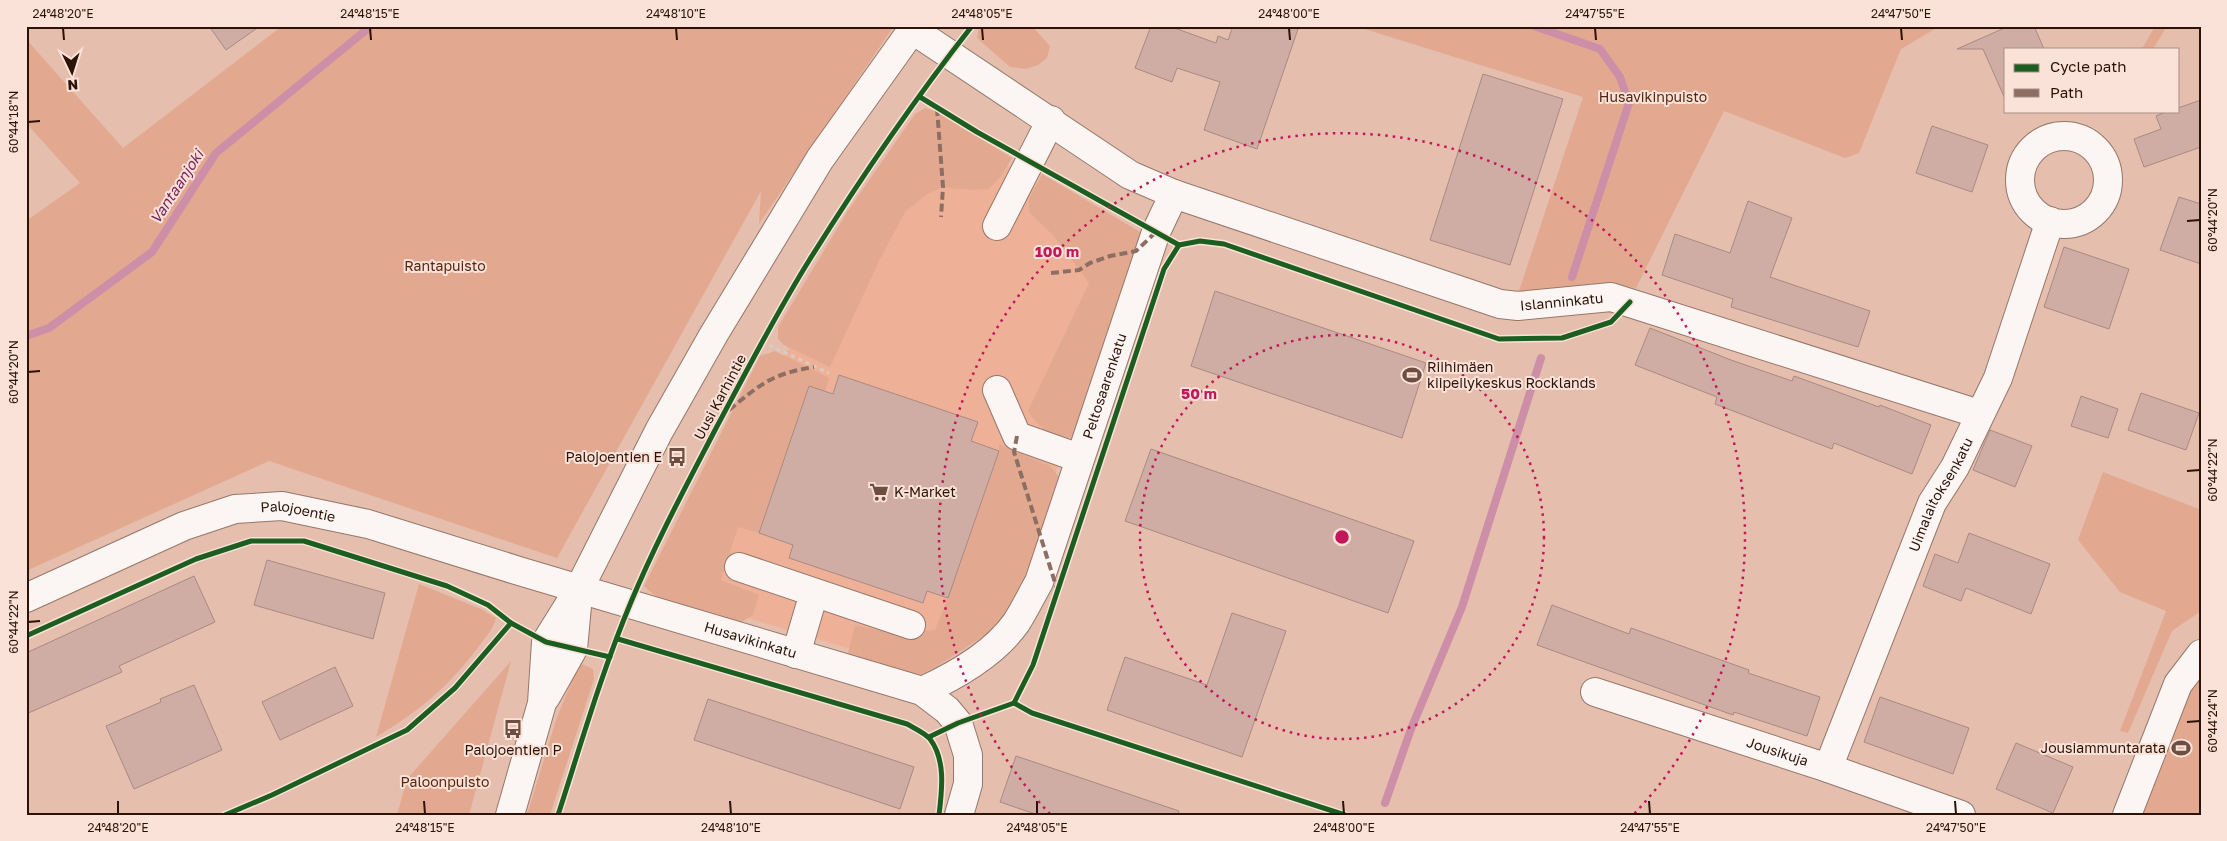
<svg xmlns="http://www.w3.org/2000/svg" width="2227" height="841" font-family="'Golos Text',sans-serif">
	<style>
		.built { fill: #eeb197 }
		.green { fill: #e3a990 }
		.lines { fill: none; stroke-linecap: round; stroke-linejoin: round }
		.stream { stroke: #cd8ea8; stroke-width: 8 }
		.building { fill: #cfada5; stroke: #a88a82 }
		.minor-casing { stroke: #95786a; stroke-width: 30 }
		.path { stroke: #d8ccc6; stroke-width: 3; stroke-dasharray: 4 4; stroke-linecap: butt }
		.minor { stroke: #fbf5f3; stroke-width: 28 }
		.quiet { stroke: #8d6e63; stroke-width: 4; stroke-dasharray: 8 4; stroke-linecap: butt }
		.cycleway-casing { stroke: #fae2d9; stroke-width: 8 }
		.cycleway { stroke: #1b5e20; stroke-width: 5 }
		.ticks { fill: none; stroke: #2c1207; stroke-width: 2 }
		.ring { fill: none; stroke: #c2185b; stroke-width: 2.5; stroke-dasharray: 2.5 5 }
		.labels { text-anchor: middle; stroke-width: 4; stroke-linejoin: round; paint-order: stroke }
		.park-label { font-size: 14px; fill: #56250d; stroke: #fae2d9 }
		.street-label { font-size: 14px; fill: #2c1207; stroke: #fae2d9 }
		.poi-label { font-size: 14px; fill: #2c1207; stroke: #fae2d9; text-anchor: start }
		.water-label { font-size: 15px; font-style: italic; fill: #79235c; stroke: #fae2d9 }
		.centre { fill: #c2185b; stroke: #fae2d9; stroke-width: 2.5 }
		.ring-label { font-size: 15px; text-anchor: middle; font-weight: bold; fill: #c2185b; stroke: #fae2d9; stroke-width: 4; stroke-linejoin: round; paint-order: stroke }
		.neatline { fill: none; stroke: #2c1207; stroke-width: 2 }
		.ticks-label { font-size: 12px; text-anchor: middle; fill: #2c1207 }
	</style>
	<rect width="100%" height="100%" fill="#e5bead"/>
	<path class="built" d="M 923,113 L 1136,246 L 1012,596 L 925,671 L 651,589 Z"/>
	<g class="green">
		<path d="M 282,26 L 894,26 L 759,224 L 761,191 L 557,558 L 269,461 L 26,571 L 26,221 L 80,183 L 26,123 L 26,39 L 123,148 Z"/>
		<path d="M 981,26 L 1032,26 L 1050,46 L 1047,58 L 1038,65 L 1026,69 L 1010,67 L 977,38 L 978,31 Z"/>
		<path d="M 1355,26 L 1940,26 L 1901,49 L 1859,153 L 1845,158 L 1724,111 L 1636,288 L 1605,285 L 1518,294 L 1583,97 Z"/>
		<path d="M 2155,26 L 2167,26 L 2153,49 L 2142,49 Z"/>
		<path d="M 925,108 L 935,111 L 1012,158 L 999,179 L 988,189 L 970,190 L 943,187 L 927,194 L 905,212 L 880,259 L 830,367 L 784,345 L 778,339 L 778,327 L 849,209 L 915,114 Z"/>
		<path d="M 1042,174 L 1142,233 L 1072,438 C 1048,435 1042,431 1028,411 L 1089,283 L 1053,235 L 1029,212 L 1029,199 Z"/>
		<path d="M 775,351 L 829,378 L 825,391 L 809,386 L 759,533 L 738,527 L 721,580 L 759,595 L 753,615 L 740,623 C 714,616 661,607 644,586 L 760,356 Z"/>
		<path d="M 999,444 L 1050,466 L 1059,477 L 1024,587 L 999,626 L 936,667 L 921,674 L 905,673 L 847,657 L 855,625 L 893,634 L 935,630 L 948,598 L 999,451 Z"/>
		<path d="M 2103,472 L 2199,509 L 2201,505 L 2201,611 L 2172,631 L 2128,733 L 2120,731 L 2166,611 L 2120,592 L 2078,540 Z"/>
		<path d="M 419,584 L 481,609 L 496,618 C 493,630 484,639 476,650 C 445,690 419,711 376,737 Z"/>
		<path d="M 2201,656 L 2201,815 L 2135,815 Z"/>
		<path d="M 511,661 L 469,815 L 397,815 L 407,779 Z"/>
		<path d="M 579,663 L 593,669 L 594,679 L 550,815 L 527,815 L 556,720 Z"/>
	</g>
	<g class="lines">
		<g class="stream">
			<path d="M 1534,26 L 1600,49 L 1620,77 L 1629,103 L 1572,277"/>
			<path d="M 26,336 L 49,328 L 152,252 L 216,153 L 371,26"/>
			<path d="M 1385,803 L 1411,729 L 1462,607 L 1541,358"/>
		</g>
	</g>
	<g class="building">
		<path d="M 209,26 L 260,26 L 226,50 Z"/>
		<path d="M 1151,26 L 1169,26 L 1216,43 L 1218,36 L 1228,40 L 1233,26 L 1299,26 L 1257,149 L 1204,130 L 1220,82 L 1177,68 L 1172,82 L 1135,68 Z"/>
		<path d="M 2009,26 L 2034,26 L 2044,49 L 2006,49 L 2006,101 L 1983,49 L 1957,49 Z"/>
		<path d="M 1483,74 L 1563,99 L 1510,265 L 1430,240 Z"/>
		<path d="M 2201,100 L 2201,147 L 2144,167 L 2134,139 L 2161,129 L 2156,116 L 2168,111 L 2178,111 L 2178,108 Z"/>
		<path d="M 1932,126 L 1988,145 L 1972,192 L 1916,173 Z"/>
		<path d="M 2179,197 L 2201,204 L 2201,264 L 2160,250 Z"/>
		<path d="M 1748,201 L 1792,218 L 1770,277 L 1870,311 L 1858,347 L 1731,307 L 1733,299 L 1662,275 L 1675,234 L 1730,253 Z"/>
		<path d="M 2064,247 L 2129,269 L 2109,329 L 2044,307 Z"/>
		<path d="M 1215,291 L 1426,363 L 1402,438 L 1191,366 Z"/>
		<path d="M 1650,328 L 1731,360 L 1792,381 L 1794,376 L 1879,407 L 1880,405 L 1931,425 L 1912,474 L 1834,443 L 1832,449 L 1715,404 L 1717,397 L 1635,365 Z"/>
		<path d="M 839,375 L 978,422 L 971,441 L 999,451 L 948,598 L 927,591 L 923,603 L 789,558 L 793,545 L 759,533 L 809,386 L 833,394 Z"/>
		<path d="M 2141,393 L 2199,413 L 2186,450 L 2128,430 Z"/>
		<path d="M 2081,396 L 2118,409 L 2108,438 L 2071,426 Z"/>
		<path d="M 1990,430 L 2032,446 L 2015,487 L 1973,470 Z"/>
		<path d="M 1151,449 L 1414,541 L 1388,613 L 1125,521 Z"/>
		<path d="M 1969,533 L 2050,564 L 2031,614 L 1966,588 L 1961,601 L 1923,586 L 1935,554 L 1958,563 Z"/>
		<path d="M 267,560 L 385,593 L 373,639 L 254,605 Z"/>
		<path d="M 194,576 L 215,622 L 119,666 L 122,672 L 26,714 L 26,653 Z"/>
		<path d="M 1552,605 L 1629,634 L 1631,628 L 1749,670 L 1748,673 L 1820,697 L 1807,736 L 1734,712 L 1733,715 L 1537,645 Z"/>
		<path d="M 1232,613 L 1286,631 L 1242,757 L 1107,710 L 1125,657 L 1207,685 Z"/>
		<path d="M 335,667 L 353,706 L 280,740 L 262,702 Z"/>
		<path d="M 194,685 L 222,750 L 134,789 L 106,726 L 161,702 L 160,699 Z"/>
		<path d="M 1880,697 L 1969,728 L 1953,774 L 1864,742 Z"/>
		<path d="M 708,699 L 914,767 L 900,809 L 694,740 Z"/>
		<path d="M 2016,743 L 2073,767 L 2053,813 L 1996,789 Z"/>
		<path d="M 1016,756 L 1179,811 L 1178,815 L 1038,815 L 1000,802 Z"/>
	</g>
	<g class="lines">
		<g class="minor-casing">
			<g id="minor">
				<path id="s1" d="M 913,30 L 1130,175 L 1174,194 L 1500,304 L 1518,306 L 1611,297 L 1979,414"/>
				<circle cx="2064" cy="180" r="44"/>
				<path d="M 997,226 L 1051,120"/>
				<path d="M 997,390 L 1017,436 L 1079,458"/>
				<path d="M 739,567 L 911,625"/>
				<path id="s2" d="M 26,598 L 184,526 L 235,509 L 282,506 L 368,524 L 519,571 L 922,691 L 947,710 L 958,723 L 968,755 L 968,784 L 959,815"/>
				<path d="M 796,654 L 814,593"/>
				<path id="s3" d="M 922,691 C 955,676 994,654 1016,623 C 1024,611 1031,596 1039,582 L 1156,232 L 1174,194"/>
				<path id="s4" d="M 1595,692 L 1828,768 L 1961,815"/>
				<path d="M 546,697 L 573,649 L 578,595"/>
				<path id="s5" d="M 1828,768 L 1932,503 L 1955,467 L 1998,378 L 2050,221"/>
				<path d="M 510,815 L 542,703 L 546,642 L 579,589 L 659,431 L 714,334 L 820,159 L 915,26"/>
				<path d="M 2127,815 L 2178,684 L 2201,654"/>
			</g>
		</g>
		<path class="path" d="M 762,342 L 829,373"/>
		<use href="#minor" class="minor"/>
		<g class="quiet">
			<path d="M 937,108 L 943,187 L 941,217"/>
			<path d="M 1051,273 L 1079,270 L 1090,263 L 1110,256 L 1136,251 L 1156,232"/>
			<path d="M 729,410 C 762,383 772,374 814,367"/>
			<path d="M 1017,436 L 1014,452 L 1057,589"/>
		</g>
		<g class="cycleway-casing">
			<g id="cycleway">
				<path d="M 920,97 L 977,132 L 1179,245 L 1200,241 L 1224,244 L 1499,339 L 1562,338 L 1611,322 L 1630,302"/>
				<path d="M 26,636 L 196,559 L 251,541 L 304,541 L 447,586 L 488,605 L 511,623 L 546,642 L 610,657"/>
				<path d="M 618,639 L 907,724 C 914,728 925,733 930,739 C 946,760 942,790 939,815"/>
				<path d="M 1014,703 L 1032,713 L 1345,815"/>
				<path d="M 929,737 L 958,723 L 1014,703 L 1033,665 L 1164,269 L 1179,245"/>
				<path d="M 225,815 L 272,795 L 407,730 L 455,688 L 511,623"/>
				<path d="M 558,815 C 581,744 602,671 631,602 C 655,544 685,488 714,432 C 745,374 775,315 810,259 C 860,179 914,100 972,26"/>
			</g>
		</g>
		<use href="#cycleway" class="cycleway"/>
	</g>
	<path class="ticks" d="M 63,28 L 64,40M 370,28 L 371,40M 676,28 L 677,40M 982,28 L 983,40M 1289,28 L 1290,40M 1595,28 L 1596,40M 1901,28 L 1902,40M 28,122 L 40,121M 2187,221 L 2200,220M 28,372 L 40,371M 2187,471 L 2200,470M 28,622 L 40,621M 2187,722 L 2200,721M 118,801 L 118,814M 424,801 L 425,814M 730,801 L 731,814M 1037,801 L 1037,814M 1343,801 L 1344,814M 1649,801 L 1650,814M 1955,801 L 1956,814"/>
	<g class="ring">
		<circle cx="1342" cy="537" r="202"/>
		<path d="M1050 814A403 403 0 1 1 1634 814"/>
	</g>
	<defs>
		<g id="stadium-bare" transform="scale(1.5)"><path d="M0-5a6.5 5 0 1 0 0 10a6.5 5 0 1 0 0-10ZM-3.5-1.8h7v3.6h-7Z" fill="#6d4e41" stroke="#fae2d9" stroke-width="2.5" paint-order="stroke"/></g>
		<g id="bus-bare" transform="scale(1.5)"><path d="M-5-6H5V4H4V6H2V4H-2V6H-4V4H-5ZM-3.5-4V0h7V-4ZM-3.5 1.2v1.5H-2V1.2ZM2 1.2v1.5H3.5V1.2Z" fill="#6d4e41" stroke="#fae2d9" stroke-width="2.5" paint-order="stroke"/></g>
		<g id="supermarket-bare" transform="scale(1.5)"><path d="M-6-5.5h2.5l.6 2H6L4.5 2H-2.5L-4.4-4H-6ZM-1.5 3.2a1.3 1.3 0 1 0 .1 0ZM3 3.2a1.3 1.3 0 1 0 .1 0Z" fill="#6d4e41" stroke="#fae2d9" stroke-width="2.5" paint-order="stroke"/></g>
	</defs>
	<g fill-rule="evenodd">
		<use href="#stadium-bare" x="1412" y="375"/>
		<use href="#bus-bare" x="677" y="457"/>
		<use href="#supermarket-bare" x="879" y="492"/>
		<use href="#bus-bare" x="513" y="729"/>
		<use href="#stadium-bare" x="2181" y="748"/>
	</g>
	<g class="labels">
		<g class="park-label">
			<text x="1653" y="102">Husavikinpuisto</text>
			<text x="445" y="271">Rantapuisto</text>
			<text x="445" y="787">Paloonpuisto</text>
		</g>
		<g class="street-label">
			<text dy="5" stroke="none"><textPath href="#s1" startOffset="715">Islanninkatu</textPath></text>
			<text dy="5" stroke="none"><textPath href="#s3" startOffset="371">Peltosaarenkatu</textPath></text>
			<text transform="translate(720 397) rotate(-62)" y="5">Uusi Karhintie</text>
			<text dy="5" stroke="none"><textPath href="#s5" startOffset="296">Uimalaitoksenkatu</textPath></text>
			<text dy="5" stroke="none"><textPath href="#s2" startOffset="291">Palojoentie</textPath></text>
			<text dy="5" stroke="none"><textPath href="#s2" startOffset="762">Husavikinkatu</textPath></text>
			<text dy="5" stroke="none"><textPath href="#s4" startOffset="192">Jousikuja</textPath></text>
		</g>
		<g class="poi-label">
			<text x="1427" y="372">Riihimäen<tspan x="1427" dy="16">kiipeilykeskus Rocklands</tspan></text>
			<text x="662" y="462" text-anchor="end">Palojoentien E</text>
			<text x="894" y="497">K-Market</text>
			<text x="2166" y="753" text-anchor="end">Jousiammuntarata</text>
			<text x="513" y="755" text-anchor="middle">Palojoentien P</text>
		</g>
		<g class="water-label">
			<text transform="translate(177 187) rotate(-57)" y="5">Vantaanjoki</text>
		</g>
	</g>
	<circle cx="1342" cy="537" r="8" class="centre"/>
	<g class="ring-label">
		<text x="1057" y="257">100 m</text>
		<text x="1199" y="399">50 m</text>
	</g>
	<rect width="2227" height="841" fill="none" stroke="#fae2d9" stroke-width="55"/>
	<rect x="2004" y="48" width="175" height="65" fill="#fae2d9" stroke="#a88f85"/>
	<rect x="2014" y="64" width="25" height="8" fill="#1b5e20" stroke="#a88f85"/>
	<text x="2050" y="72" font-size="15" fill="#2c1207">Cycle path</text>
	<rect x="2014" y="89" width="25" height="8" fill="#8d6e63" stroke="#a88f85"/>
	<text x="2050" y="98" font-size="15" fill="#2c1207">Path</text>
	<g transform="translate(72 72) rotate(176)" stroke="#fae2d9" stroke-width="4" paint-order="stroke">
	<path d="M0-4L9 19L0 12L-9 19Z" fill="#2c1207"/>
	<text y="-8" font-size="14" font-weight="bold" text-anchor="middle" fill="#2c1207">N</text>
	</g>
	<rect x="28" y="28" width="2172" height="786" class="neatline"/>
	<g class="ticks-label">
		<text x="63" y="18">24°48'20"E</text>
		<text x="370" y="18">24°48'15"E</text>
		<text x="676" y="18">24°48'10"E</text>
		<text x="982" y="18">24°48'05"E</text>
		<text x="1289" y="18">24°48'00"E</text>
		<text x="1595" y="18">24°47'55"E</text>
		<text x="1901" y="18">24°47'50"E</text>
		<text transform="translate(14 122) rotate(-90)" y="4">60°44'18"N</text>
		<text transform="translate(2213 220) rotate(-90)" y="4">60°44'20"N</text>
		<text transform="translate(14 372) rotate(-90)" y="4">60°44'20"N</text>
		<text transform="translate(2213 470) rotate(-90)" y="4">60°44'22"N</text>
		<text transform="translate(14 622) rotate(-90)" y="4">60°44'22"N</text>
		<text transform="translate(2213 721) rotate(-90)" y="4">60°44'24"N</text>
		<text x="118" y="832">24°48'20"E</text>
		<text x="425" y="832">24°48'15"E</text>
		<text x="731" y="832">24°48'10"E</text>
		<text x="1037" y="832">24°48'05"E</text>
		<text x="1344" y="832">24°48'00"E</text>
		<text x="1650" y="832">24°47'55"E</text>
		<text x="1956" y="832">24°47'50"E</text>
	</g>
</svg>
